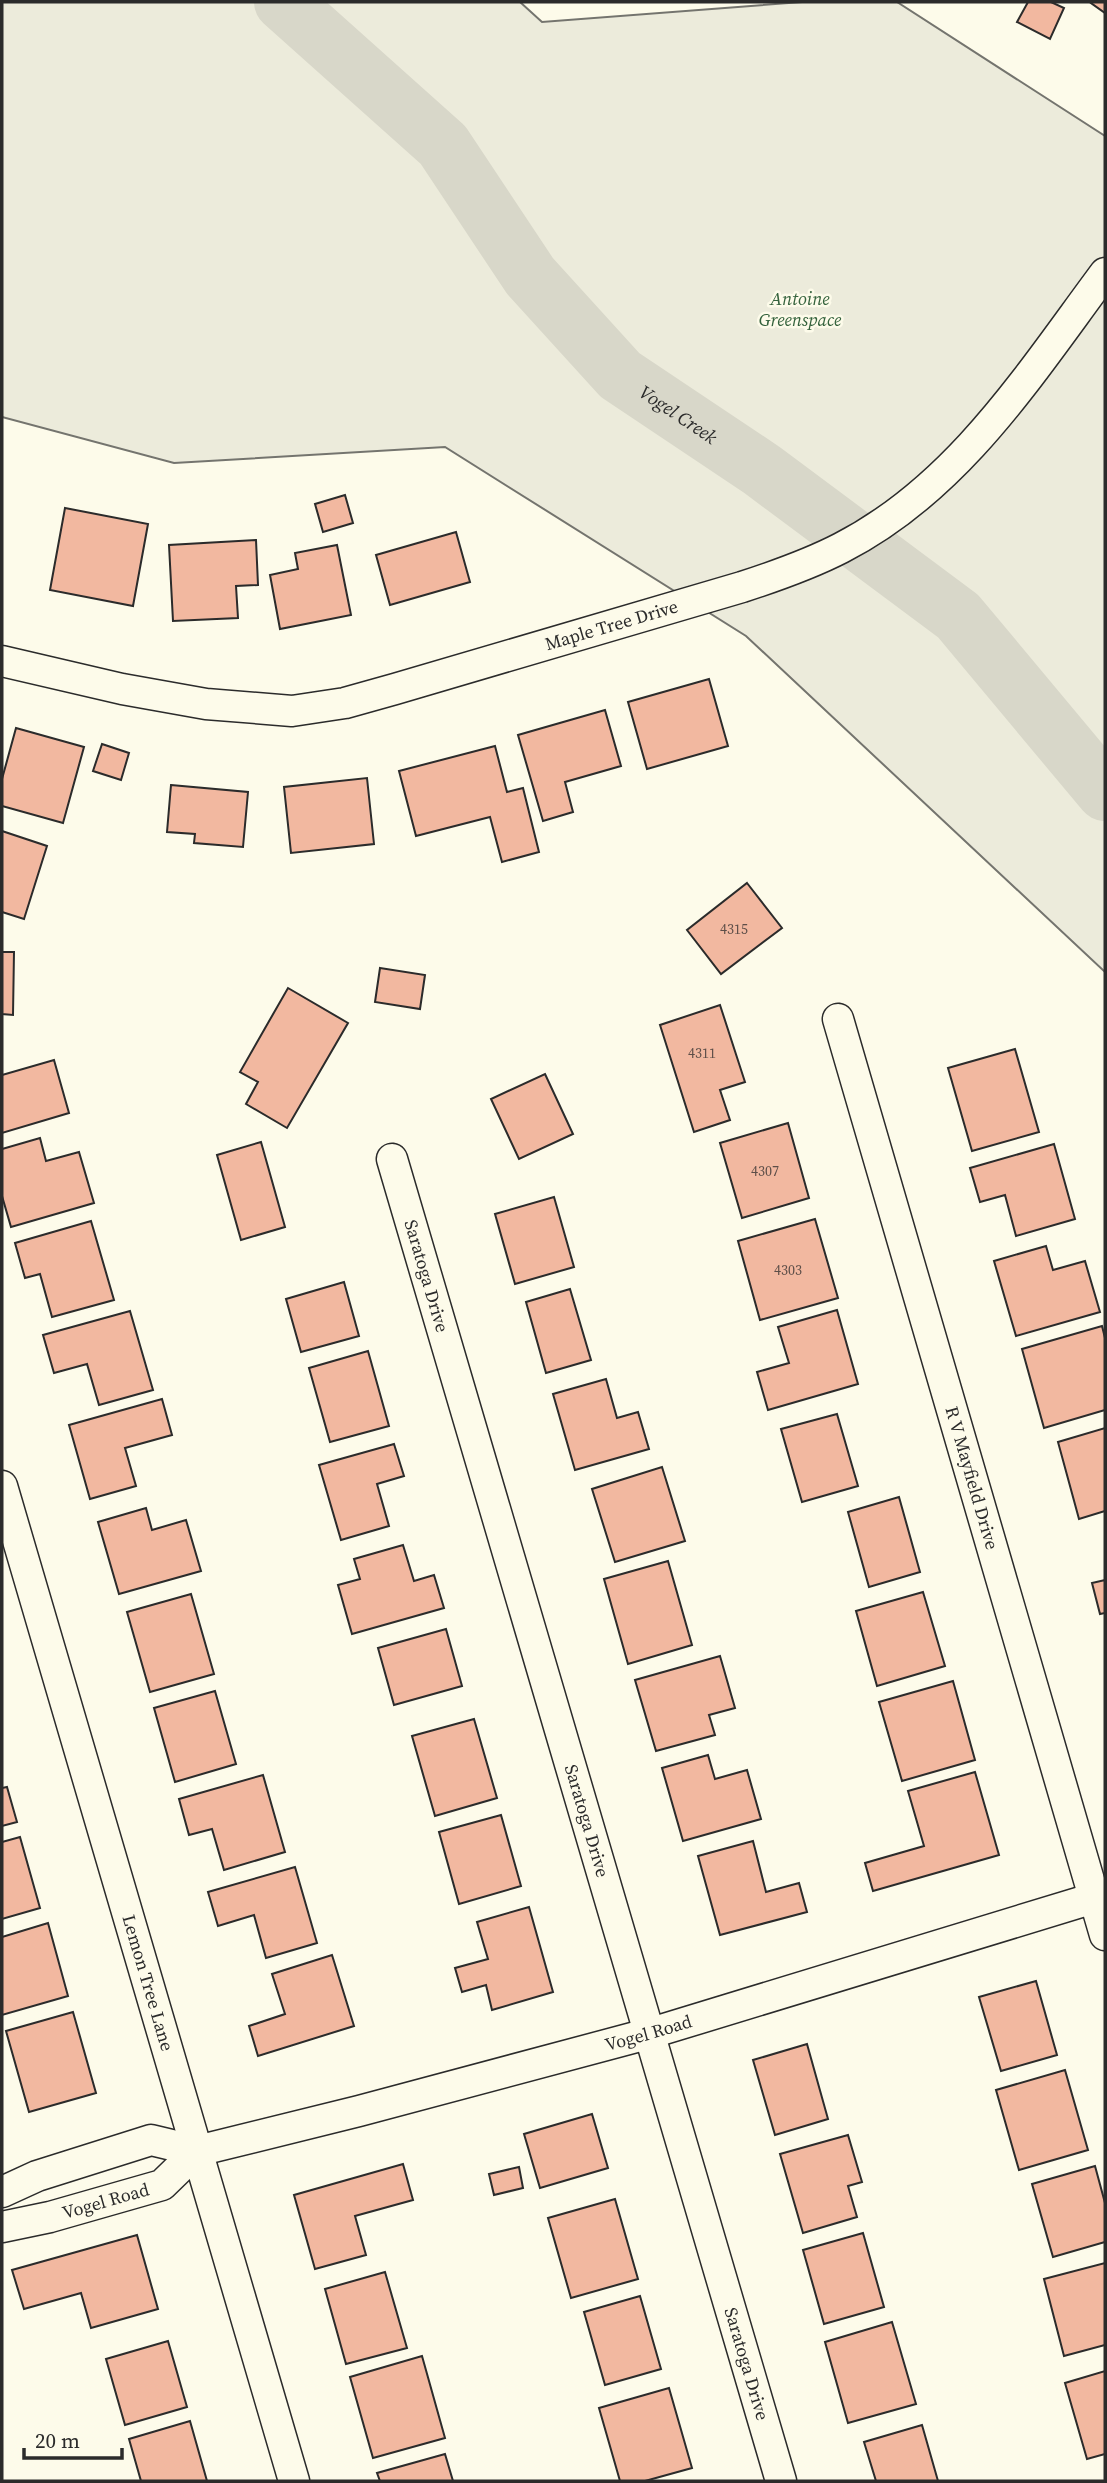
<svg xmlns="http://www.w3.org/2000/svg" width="1107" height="2483" font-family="'Source Serif 4',serif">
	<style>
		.green { fill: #ecebdb; stroke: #74746e; stroke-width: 2 }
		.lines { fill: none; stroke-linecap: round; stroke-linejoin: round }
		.river { stroke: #d8d7c9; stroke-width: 58 }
		.building { fill: #f2b8a0; stroke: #2b2b2b; stroke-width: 2 }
		.street-casing { stroke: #2b2b2b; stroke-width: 33 }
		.street { stroke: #fdfbea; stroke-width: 30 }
		.labels { text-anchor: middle; stroke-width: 5; stroke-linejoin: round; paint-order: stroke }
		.number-label { font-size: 14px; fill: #5d4e48 }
		.park-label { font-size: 18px; font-style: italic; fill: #34623c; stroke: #fdfbea }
		.street-label { font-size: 18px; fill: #2b2b2b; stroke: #fdfbea }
		.water-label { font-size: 19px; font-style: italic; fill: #2b2b2b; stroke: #fdfbea }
	</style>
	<rect width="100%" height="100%" fill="#fdfbea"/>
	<path class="green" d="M 2,2 L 520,2 L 542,22 L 802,2 L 897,2 L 1105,136 L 1105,972 L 746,636 L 445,447 L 174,463 L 2,417 Z"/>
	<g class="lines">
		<path class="river" id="s1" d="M 283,2 L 443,145 L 530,276 L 620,375 L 762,470 L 958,616 L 1105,792"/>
	</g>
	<g class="building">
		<path d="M 1028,2 L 1051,2 L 1064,8 L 1050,39 L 1017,22 Z"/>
		<path d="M 1105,2 L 1105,13 L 1091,3 L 1092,2 Z"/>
		<path d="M 345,495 L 353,523 L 323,532 L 315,504 Z"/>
		<path d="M 65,508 L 148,524 L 133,606 L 50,590 Z"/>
		<path d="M 456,532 L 470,582 L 390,605 L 376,555 Z"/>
		<path d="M 256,540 L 258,585 L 236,586 L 238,618 L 173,621 L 169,545 Z"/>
		<path d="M 337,545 L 351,615 L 280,629 L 270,575 L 298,569 L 295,553 Z"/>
		<path d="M 709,679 L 728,746 L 647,769 L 628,702 Z"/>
		<path d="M 605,710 L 621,766 L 565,782 L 573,812 L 543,821 L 518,735 Z"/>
		<path d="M 16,728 L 84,747 L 63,823 L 2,806 L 2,779 Z"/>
		<path d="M 102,744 L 129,753 L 121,780 L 93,771 Z"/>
		<path d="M 495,746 L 507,792 L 523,788 L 539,852 L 502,862 L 490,817 L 416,836 L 399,771 Z"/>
		<path d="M 367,778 L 374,844 L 291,853 L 284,787 Z"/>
		<path d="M 171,785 L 248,792 L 243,847 L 194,843 L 195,834 L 167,832 Z"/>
		<path d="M 2,831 L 47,846 L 24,919 L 2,912 Z"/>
		<path d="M 747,883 L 782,928 L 721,974 L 687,930 Z"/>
		<path d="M 2,952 L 14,952 L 13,1015 L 2,1014 Z"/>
		<path d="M 380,968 L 425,975 L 420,1009 L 375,1002 Z"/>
		<path d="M 288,988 L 348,1023 L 287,1128 L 246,1104 L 258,1082 L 240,1072 Z"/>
		<path d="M 720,1005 L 745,1082 L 720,1090 L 730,1120 L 694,1132 L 660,1025 Z"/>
		<path d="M 1015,1049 L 1039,1132 L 972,1151 L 948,1068 Z"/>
		<path d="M 54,1060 L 69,1113 L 2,1133 L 2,1075 Z"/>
		<path d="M 545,1074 L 573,1134 L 519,1159 L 491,1099 Z"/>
		<path d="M 788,1123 L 809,1198 L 742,1218 L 720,1143 Z"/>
		<path d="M 40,1138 L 46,1161 L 79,1152 L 94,1203 L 11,1227 L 2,1196 L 2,1149 Z"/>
		<path d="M 261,1142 L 285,1227 L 241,1240 L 217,1155 Z"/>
		<path d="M 1054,1144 L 1075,1219 L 1016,1236 L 1005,1195 L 980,1202 L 970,1168 Z"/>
		<path d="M 554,1197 L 574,1267 L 515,1284 L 495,1214 Z"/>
		<path d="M 815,1219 L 838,1298 L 760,1320 L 738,1241 Z"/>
		<path d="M 91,1221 L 114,1300 L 52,1317 L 40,1274 L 25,1278 L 15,1243 Z"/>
		<path d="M 1046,1246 L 1053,1270 L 1085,1261 L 1100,1312 L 1016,1336 L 994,1261 Z"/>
		<path d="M 344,1282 L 359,1336 L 301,1352 L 286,1299 Z"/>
		<path d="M 570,1289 L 591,1360 L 546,1373 L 526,1302 Z"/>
		<path d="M 837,1310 L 858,1384 L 768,1410 L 757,1372 L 789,1363 L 778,1327 Z"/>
		<path d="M 130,1311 L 153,1390 L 99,1405 L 87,1364 L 54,1373 L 43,1335 Z"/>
		<path d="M 1102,1326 L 1105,1338 L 1105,1410 L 1044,1428 L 1022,1349 Z"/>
		<path d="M 368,1351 L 389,1426 L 330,1442 L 309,1368 Z"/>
		<path d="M 606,1379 L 617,1418 L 638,1412 L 649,1449 L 575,1470 L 553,1394 Z"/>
		<path d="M 162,1399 L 172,1435 L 125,1448 L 136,1486 L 90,1499 L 69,1425 Z"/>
		<path d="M 837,1414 L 858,1486 L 802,1502 L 781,1429 Z"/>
		<path d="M 1105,1428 L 1105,1511 L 1079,1519 L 1058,1442 Z"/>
		<path d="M 394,1444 L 404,1476 L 377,1484 L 389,1526 L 341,1540 L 319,1465 Z"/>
		<path d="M 662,1467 L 685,1541 L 615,1562 L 592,1489 Z"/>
		<path d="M 899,1497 L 920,1572 L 869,1587 L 848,1512 Z"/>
		<path d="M 146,1508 L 152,1530 L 186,1520 L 201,1571 L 119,1594 L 98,1522 Z"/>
		<path d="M 403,1545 L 414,1581 L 434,1575 L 444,1608 L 352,1634 L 338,1585 L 360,1579 L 354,1559 Z"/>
		<path d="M 668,1561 L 692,1645 L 628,1664 L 604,1579 Z"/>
		<path d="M 1105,1580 L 1105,1613 L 1100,1614 L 1092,1583 Z"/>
		<path d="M 923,1592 L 945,1666 L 877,1686 L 856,1611 Z"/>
		<path d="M 191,1594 L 214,1674 L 150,1692 L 127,1612 Z"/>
		<path d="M 446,1629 L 462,1686 L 394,1705 L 378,1648 Z"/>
		<path d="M 720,1656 L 735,1708 L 709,1715 L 715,1735 L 656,1751 L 635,1680 Z"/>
		<path d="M 953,1681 L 975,1760 L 902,1781 L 879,1702 Z"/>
		<path d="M 215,1691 L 236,1764 L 175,1782 L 154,1708 Z"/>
		<path d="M 474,1719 L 497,1798 L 435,1816 L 412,1736 Z"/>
		<path d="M 708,1755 L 715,1779 L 747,1770 L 761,1819 L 683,1841 L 662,1768 Z"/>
		<path d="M 975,1772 L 999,1855 L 873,1891 L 865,1863 L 924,1846 L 908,1791 Z"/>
		<path d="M 263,1775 L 285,1852 L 224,1870 L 212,1829 L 189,1835 L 179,1799 Z"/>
		<path d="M 7,1787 L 17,1822 L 2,1826 L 2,1788 Z"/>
		<path d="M 501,1815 L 521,1886 L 459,1904 L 439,1832 Z"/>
		<path d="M 20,1837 L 40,1908 L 2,1919 L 2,1842 Z"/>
		<path d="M 753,1841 L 766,1892 L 799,1883 L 807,1912 L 720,1935 L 698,1856 Z"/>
		<path d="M 295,1867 L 317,1943 L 266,1958 L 254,1915 L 218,1926 L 208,1892 Z"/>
		<path d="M 529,1907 L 553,1992 L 492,2010 L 486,1985 L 462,1992 L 455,1968 L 488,1959 L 477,1922 Z"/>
		<path d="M 48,1923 L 68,1996 L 2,2015 L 2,1937 Z"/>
		<path d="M 332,1955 L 354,2026 L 258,2056 L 249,2026 L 285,2014 L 272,1974 Z"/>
		<path d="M 1036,1981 L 1057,2055 L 1001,2071 L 979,1997 Z"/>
		<path d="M 73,2012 L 96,2093 L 29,2112 L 6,2031 Z"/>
		<path d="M 807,2044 L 828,2119 L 775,2135 L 753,2060 Z"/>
		<path d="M 1065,2070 L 1088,2150 L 1019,2170 L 996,2090 Z"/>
		<path d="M 592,2114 L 608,2168 L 540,2188 L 524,2134 Z"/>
		<path d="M 848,2135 L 862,2182 L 848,2186 L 857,2217 L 803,2233 L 780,2154 Z"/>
		<path d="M 403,2164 L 413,2200 L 355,2216 L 366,2255 L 315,2269 L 294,2195 Z"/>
		<path d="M 1095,2166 L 1105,2203 L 1105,2242 L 1053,2257 L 1032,2184 Z"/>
		<path d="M 519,2167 L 523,2188 L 494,2195 L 489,2174 Z"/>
		<path d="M 615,2199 L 638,2279 L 571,2298 L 548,2218 Z"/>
		<path d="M 863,2233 L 884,2307 L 824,2324 L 803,2250 Z"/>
		<path d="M 137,2235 L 158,2309 L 91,2328 L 81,2293 L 24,2309 L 12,2270 Z"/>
		<path d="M 1105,2263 L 1105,2345 L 1064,2356 L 1044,2279 Z"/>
		<path d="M 385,2272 L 407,2348 L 346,2364 L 325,2289 Z"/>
		<path d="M 640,2296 L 661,2369 L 605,2385 L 584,2312 Z"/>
		<path d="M 892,2322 L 916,2404 L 848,2423 L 825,2342 Z"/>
		<path d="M 168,2341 L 187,2407 L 125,2425 L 106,2359 Z"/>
		<path d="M 422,2356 L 445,2438 L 373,2458 L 350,2377 Z"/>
		<path d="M 1105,2371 L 1105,2454 L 1087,2459 L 1065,2383 Z"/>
		<path d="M 669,2388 L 692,2468 L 645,2481 L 620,2481 L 599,2408 Z"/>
		<path d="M 190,2421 L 207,2481 L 141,2481 L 129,2439 Z"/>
		<path d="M 922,2425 L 938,2481 L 876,2481 L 864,2442 Z"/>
		<path d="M 445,2454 L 453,2481 L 380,2481 L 377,2473 Z"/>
	</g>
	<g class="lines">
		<g class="street-casing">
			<g id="street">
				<path id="s2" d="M 2,661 L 122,689 L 206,704 L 292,711 L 345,703 L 395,689 L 742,587 C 776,576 810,564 841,548 C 958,488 1029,375 1105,273"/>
				<path id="s3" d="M 838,1019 L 1105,1935"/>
				<path id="s4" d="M 392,1159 L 781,2481"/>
				<path id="s5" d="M 2,1486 L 294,2481"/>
				<path id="s6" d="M 2,2192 L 37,2176 L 151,2140 L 197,2151 L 359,2111 L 651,2033 L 1094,1898"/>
				<path id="s7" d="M 2,2227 L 50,2217 L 162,2185 L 197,2151"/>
			</g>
		</g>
		<use href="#street" class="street"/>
	</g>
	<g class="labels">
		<g class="number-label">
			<text x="734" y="934">4315</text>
			<text x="702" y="1058">4311</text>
			<text x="765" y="1176">4307</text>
			<text x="788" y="1275">4303</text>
		</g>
		<g class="park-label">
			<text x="800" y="305">Antoine<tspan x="800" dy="21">Greenspace</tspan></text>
		</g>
		<g class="street-label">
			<text dy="6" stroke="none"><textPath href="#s2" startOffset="626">Maple Tree Drive</textPath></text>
			<text dy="6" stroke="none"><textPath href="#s4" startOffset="122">Saratoga Drive</textPath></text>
			<text dy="6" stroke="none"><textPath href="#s3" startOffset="478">R V Mayfield Drive</textPath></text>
			<text dy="6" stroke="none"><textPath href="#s4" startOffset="690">Saratoga Drive</textPath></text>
			<text dy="6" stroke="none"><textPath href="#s5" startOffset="518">Lemon Tree Lane</textPath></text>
			<text dy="6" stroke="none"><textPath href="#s6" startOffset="672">Vogel Road</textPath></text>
			<text dy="6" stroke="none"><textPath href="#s7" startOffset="107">Vogel Road</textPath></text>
			<text dy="6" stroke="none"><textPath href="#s4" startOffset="1256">Saratoga Drive</textPath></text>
		</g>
		<g class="water-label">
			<text dy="7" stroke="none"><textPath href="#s1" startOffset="576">Vogel Creek</textPath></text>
		</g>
	</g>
	<rect width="1107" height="2483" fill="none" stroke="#2b2b2b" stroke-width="7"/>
	<path d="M24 2448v10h98v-10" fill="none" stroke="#2b2b2b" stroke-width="3.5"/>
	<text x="35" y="2448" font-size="21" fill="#2b2b2b" stroke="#fdfbea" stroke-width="5" paint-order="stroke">20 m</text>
</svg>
